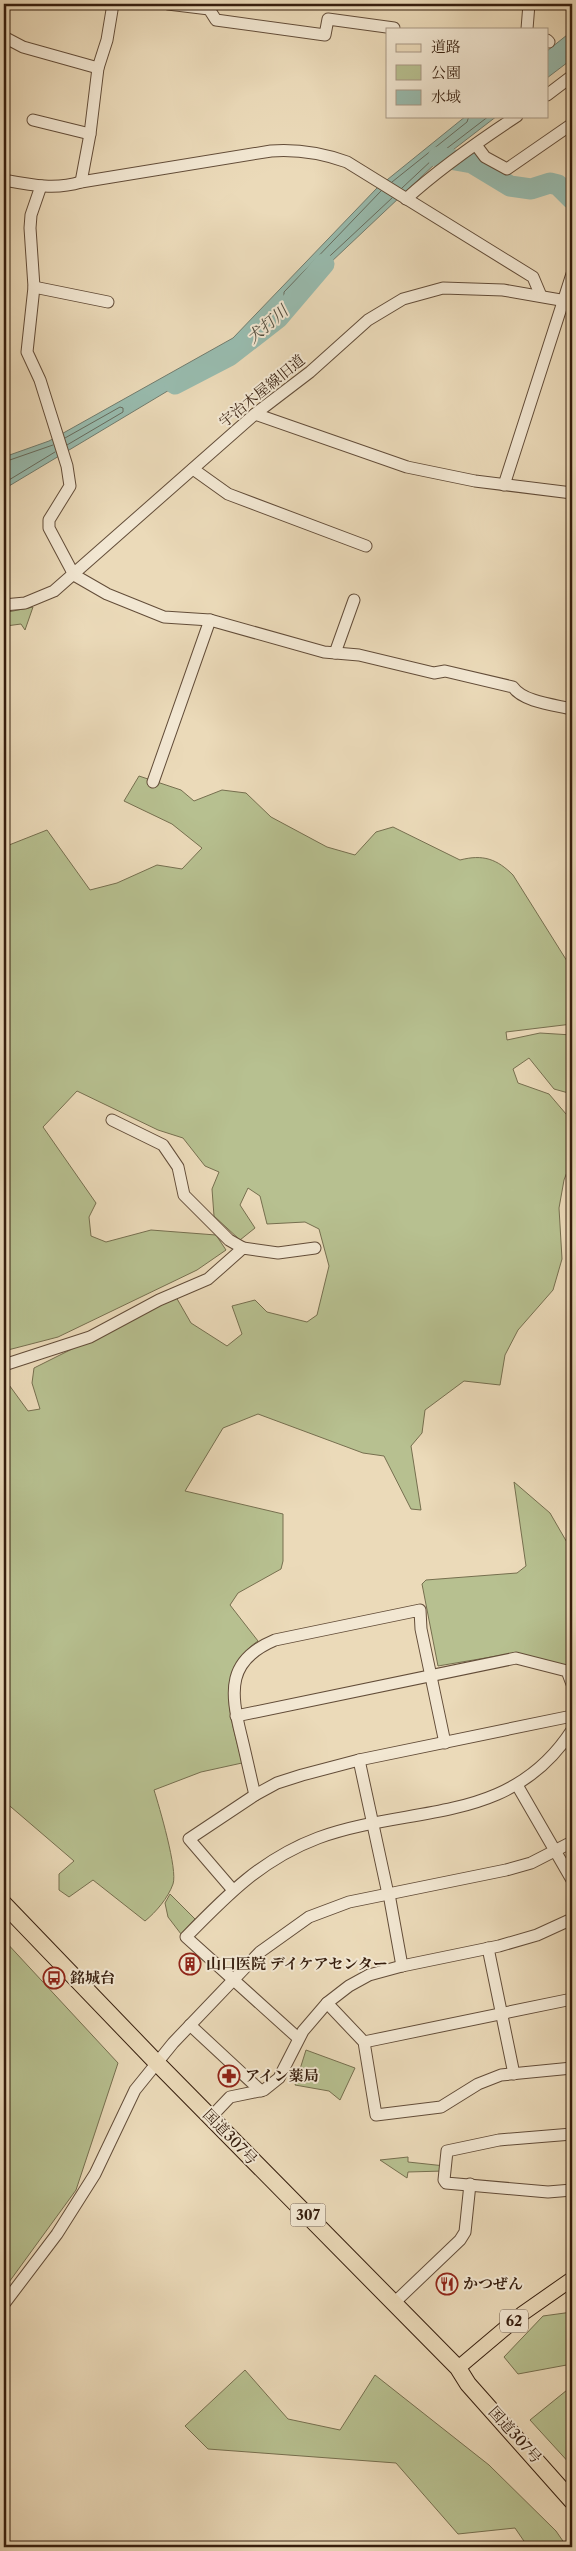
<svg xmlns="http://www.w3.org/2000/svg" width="576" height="2551" font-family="'Libre Caslon Text','Noto Serif JP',serif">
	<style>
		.green { fill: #b7c090; stroke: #766f4f }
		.water { fill: #98bbae; stroke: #717c6e }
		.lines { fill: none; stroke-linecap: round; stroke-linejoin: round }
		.shore { stroke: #676c5e; stroke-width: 1 }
		.river { stroke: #98bbae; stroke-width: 21 }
		.minor-casing { stroke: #634d39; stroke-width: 13 }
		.major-casing { stroke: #361e0e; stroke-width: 16 }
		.highway-casing { stroke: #361e0e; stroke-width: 18 }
		.minor { stroke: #f2e7d2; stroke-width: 11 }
		.major { stroke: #ebdab9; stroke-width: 14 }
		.highway { stroke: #ebdab9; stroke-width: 16 }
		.labels { text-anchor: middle; stroke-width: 4; stroke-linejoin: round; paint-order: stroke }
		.shield { fill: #f2e7d2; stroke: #6e5a49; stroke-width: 1 }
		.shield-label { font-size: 14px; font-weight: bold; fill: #361e0e }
		.street-label { font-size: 15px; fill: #361e0e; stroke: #f2e7d2 }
		.poi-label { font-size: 15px; font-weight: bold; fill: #361e0e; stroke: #f2e7d2; text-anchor: start }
		.water-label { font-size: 16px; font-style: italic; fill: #534d3e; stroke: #f2e7d2 }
	</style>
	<rect width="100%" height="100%" fill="#ebdab9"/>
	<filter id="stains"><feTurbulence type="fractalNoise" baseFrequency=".004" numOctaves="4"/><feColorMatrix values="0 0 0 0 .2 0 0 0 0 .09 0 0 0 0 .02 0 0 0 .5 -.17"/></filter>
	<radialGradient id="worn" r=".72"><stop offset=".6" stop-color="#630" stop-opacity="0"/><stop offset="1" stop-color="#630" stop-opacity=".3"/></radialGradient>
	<g class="green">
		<path d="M 33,607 L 25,630 L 21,624 L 6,626 L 8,612 Z"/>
		<path d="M 139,776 L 181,790 L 194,801 L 222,790 L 246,793 L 271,817 L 327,847 L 355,855 L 376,832 L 393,827 L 460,860 C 483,854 497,859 513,875 L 572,969 L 572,1024 L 506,1032 L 507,1040 L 540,1033 L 572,1035 L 572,1094 L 554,1089 L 529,1058 L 513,1069 L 518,1083 L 549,1094 L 572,1121 L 572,1159 L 564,1180 L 559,1208 L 562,1259 L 553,1290 L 518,1330 L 505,1355 L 500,1385 L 464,1381 L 425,1410 L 422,1433 L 411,1446 L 421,1510 L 411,1509 L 384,1456 L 363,1453 L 258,1414 L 223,1428 L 185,1491 L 283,1514 L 283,1561 L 281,1569 L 238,1593 L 230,1605 L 258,1641 C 212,1672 232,1719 242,1763 L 201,1772 L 154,1790 C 159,1806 178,1870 173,1884 C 168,1898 156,1912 145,1921 L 93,1880 L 69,1897 L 59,1890 L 59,1874 L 74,1861 L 4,1801 L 4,1378 L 28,1411 L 40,1409 L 32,1383 L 34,1368 L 176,1297 L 191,1323 L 227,1346 L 242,1334 L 232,1306 L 255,1300 L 267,1312 L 307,1322 L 317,1315 L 329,1266 L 319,1229 L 305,1222 L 267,1224 L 260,1196 L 248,1188 L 240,1205 L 255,1228 L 240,1240 L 214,1216 L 212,1189 L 219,1172 L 205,1166 L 183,1138 L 158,1130 L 77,1091 L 43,1127 L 96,1203 L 89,1217 L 91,1236 L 106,1242 L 151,1230 L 216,1235 L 226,1250 L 197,1270 L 58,1337 L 4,1351 L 4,847 L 47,830 L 90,890 L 117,883 L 157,865 L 182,869 L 202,848 L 172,824 L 124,801 Z"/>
		<path d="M 514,1482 L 550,1513 L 572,1551 L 572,1667 L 515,1653 L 438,1666 L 422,1584 L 426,1580 L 517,1573 L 526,1566 Z"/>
		<path d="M 170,1894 L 195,1919 L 181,1934 L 168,1917 L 165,1903 Z"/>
		<path d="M 4,1940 L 118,2063 L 76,2190 L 4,2289 Z"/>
		<path d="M 306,2050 L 355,2068 L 340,2100 L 329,2091 L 295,2085 Z"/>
		<path d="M 408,2157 L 408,2162 L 445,2166 L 444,2171 L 408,2172 L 407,2178 L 380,2160 Z"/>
		<path d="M 572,2312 L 572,2364 L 518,2374 L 504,2357 L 543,2316 Z"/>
		<path d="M 245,2370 L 288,2419 L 340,2430 L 375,2375 L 489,2465 L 556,2531 L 567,2547 L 528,2547 L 515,2528 L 458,2534 L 396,2463 L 208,2449 L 185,2426 Z"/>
		<path d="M 572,2386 L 572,2466 L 530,2420 Z"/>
	</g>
	<g class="water">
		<path d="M 572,31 L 572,59 L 547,78 L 547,51 Z"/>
		<path d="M 466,116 L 497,116 L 436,163 L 241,347 L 4,489 L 4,457 L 49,441 L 233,338 L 377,188 Z"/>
	</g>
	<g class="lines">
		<g class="shore">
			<path d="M 392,182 L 467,122 L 469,116"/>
			<path d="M 402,188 L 433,159 L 489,116"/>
			<path d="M 381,191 L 284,292 L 284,296 L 287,296 L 392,198"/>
			<path d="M 65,438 L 120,407 L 123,408 L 123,412 L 67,445"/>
			<path d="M 4,462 L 53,445"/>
			<path d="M 4,483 L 55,452"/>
		</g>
		<g class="river">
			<path d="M 438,157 L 472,163 L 510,186 L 531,189 L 550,183 L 558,185 L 572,199"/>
			<path d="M 175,384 L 229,356 L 278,318 L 324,264"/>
		</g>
		<g class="minor-casing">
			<g id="minor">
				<path d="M 168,4 L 209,9 L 216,20 L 325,35 L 328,19 L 394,28"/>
				<path d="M 527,29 L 529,4"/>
				<path d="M 4,37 L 23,47 L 98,68"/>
				<path d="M 547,40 L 549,42"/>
				<path d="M 547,95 L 572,76"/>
				<path d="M 33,120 L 90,134"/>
				<path d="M 476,145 L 485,157 L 507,169 L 572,124"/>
				<path d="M 4,180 C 31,185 55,190 81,182 L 271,151 C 298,149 322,153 347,162 L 533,277 L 541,296"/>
				<path d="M 81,182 L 90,134 L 98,68 L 107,40 L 113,4"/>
				<path d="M 41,186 L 31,215 L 30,228 L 34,287 L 27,352 L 40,380 L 67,466 L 70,486 L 49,520 L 49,528 L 74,575 L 107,594 L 164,617 L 210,620 L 324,652 L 359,655 L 434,673 L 445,671 L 513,687 C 523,702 556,705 572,709"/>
				<path d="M 406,199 C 440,168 479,141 517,116"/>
				<path d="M 34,287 L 108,302"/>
				<path d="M 255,414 L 407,467 L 475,481 L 572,493"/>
				<path d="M 193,469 L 228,494 L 366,546"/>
				<path d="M 504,485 L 572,274"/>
				<path d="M 4,605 L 25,603 L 54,591 L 255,414 L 310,372 L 368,320 L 403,299 L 443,288 L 503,290 L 572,302"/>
				<path d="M 335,653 L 354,600"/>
				<path d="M 153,782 L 210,620"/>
				<path d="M 112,1120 L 163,1145 L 178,1167 L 184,1195 L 229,1240 L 243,1248"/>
				<path d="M 4,1365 L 90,1337 L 159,1300 L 208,1279 L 243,1248 L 278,1253 L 315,1248"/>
				<path d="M 236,1716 L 516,1658 L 567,1671 L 572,1684"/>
				<path d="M 359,1760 L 388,1894"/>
				<path d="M 517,1785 L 572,1880"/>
				<path d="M 255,1795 C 250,1775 246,1755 241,1735 C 230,1691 227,1660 275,1640 L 420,1610 L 421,1629 L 445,1743"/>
				<path d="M 232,1889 L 189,1839 L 255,1795 L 277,1783 L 302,1775 L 359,1760 L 572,1716"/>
				<path d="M 389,1894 L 402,1966"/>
				<path d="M 488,1948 L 514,2074"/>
				<path d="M 327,2003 L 364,2042 L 376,2115 L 441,2107 L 478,2084 L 501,2075 L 572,2068"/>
				<path d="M 190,2025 L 261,2091"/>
				<path d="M 298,2038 L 186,1937 C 227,1895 262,1859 318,1838 C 412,1804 510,1826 572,1730"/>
				<path d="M 364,2042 L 572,1999"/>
				<path d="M 211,2117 L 230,2097 L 264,2090 L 279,2078 L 303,2031 L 327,2003 L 349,1986 L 369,1975 L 402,1966 L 499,1946 L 537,1935 L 572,1919"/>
				<path d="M 572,2134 L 499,2140 L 447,2151 L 444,2180 L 446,2183 L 548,2192 L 572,2190"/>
				<path d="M 394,2303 L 460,2240 L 465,2232 L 470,2184"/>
				<path d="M 4,2304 L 57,2234 L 95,2174 L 135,2090 L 173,2043 L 260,1952 L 309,1917 L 349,1902 L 506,1870 L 531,1863 L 572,1842"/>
			</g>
		</g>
		<g class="major-casing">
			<path id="major" d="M 458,2368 L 522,2314 L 572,2279"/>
		</g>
		<g class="highway-casing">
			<path id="highway" d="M 4,1904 L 156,2062 L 458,2368 L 468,2384 L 572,2501"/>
		</g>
		<use href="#minor" class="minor"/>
		<use href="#major" class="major"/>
		<use href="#highway" class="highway"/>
	</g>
	<defs>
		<g id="building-ring" transform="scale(1.125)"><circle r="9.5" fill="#f2e7d2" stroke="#8f2418" stroke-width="1.5"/><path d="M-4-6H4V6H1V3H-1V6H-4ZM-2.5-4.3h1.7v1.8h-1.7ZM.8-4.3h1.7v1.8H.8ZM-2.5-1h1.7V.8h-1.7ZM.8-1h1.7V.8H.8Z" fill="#8f2418"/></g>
		<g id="bus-ring" transform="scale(1.125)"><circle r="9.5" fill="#f2e7d2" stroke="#8f2418" stroke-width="1.5"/><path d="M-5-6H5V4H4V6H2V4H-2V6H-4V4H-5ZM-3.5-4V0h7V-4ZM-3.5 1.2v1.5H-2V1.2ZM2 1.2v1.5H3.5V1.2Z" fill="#8f2418"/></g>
		<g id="pharmacy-ring" transform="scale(1.125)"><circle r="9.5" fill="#f2e7d2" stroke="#8f2418" stroke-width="1.5"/><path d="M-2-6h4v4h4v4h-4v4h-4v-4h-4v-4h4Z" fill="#8f2418"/></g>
		<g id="restaurant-ring" transform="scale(1.125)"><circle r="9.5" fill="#f2e7d2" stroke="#8f2418" stroke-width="1.5"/><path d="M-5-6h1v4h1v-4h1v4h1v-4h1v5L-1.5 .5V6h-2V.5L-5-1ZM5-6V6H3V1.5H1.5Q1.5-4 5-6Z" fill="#8f2418"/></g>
	</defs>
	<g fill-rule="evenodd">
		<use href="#building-ring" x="190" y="1964"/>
		<use href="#bus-ring" x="54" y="1978"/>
		<use href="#pharmacy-ring" x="229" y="2076"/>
		<use href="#restaurant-ring" x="447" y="2284"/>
	</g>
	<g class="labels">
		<g class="shield">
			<rect x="290.5" y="2203.5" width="35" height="23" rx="4"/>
			<rect x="500" y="2309.5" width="28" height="23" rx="4"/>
		</g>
		<g class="shield-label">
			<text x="308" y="2220">307</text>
			<text x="514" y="2326">62</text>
		</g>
		<g class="street-label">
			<text transform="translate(262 391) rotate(-39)" y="5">宇治木屋線旧道</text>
			<text transform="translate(230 2137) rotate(46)" y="5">国道307号</text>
			<text transform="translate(515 2435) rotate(48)" y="5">国道307号</text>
		</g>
		<g class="poi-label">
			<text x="206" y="1969">山口医院 デイケアセンター</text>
			<text x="70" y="1983">銘城台</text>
			<text x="245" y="2081">アイン薬局</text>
			<text x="463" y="2289">かつぜん</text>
		</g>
		<g class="water-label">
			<text transform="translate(267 324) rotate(-41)" y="6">犬打川</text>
		</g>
	</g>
	<rect width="576" height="2551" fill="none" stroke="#ebdab9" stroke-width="20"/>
	<rect x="5" y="5" width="566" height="2541" fill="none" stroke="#361e0e" stroke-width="2.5"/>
	<rect x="10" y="10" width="556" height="2531" fill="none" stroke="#361e0e"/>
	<rect x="386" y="28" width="162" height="90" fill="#f2e7d2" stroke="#a79784"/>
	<rect x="396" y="44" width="25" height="8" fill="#ebdab9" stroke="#a79784"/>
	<text x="431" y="52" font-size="15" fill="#361e0e">道路</text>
	<rect x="396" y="65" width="25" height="15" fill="#b7c090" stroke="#a79784"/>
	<text x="431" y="78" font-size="15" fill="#361e0e">公園</text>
	<rect x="396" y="90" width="25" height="15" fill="#98bbae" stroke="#a79784"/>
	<text x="431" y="102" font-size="15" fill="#361e0e">水域</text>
	<rect width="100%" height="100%" filter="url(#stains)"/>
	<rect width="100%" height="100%" fill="url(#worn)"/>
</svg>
